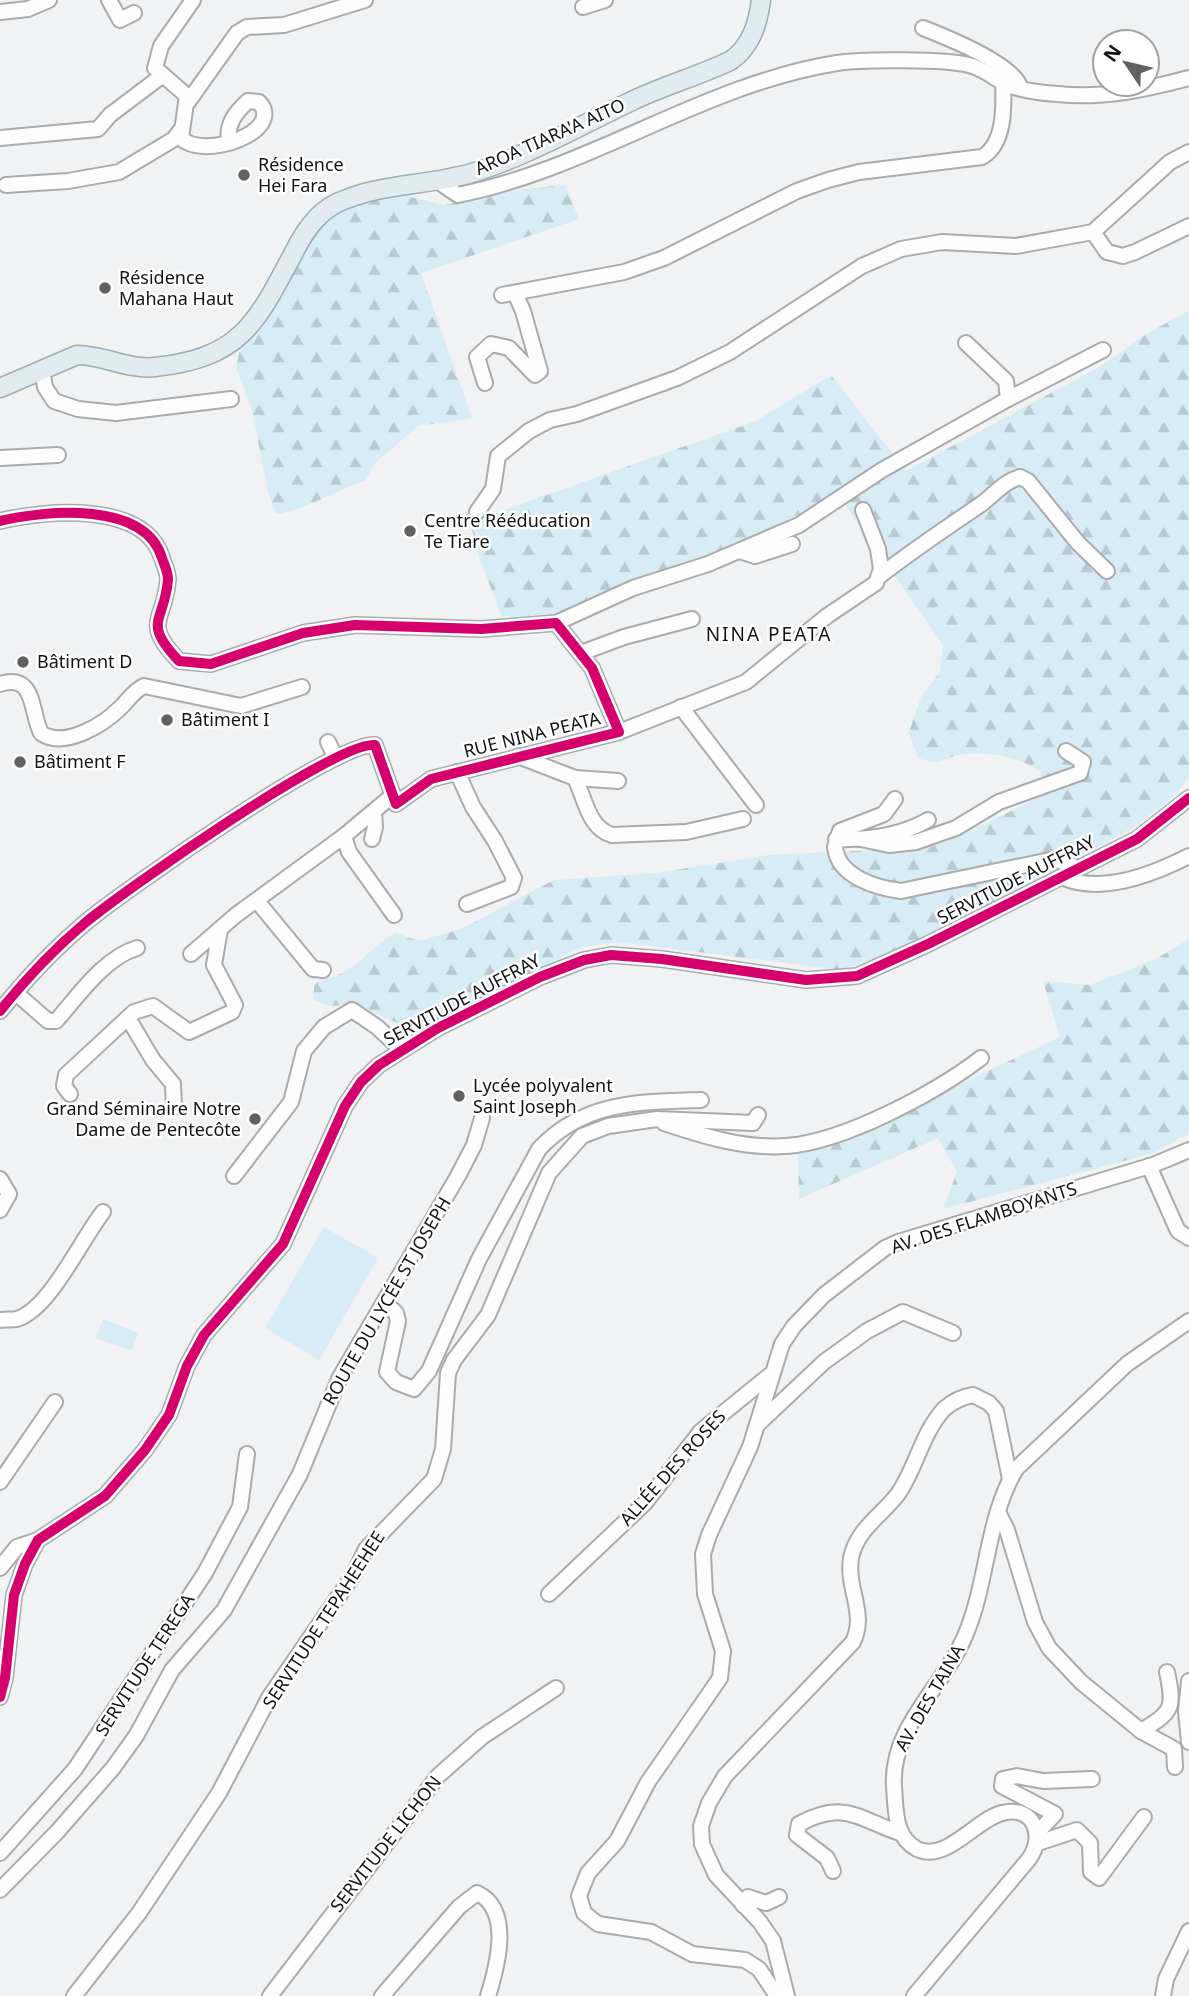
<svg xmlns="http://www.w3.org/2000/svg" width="1189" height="1996" font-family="'Noto Sans',sans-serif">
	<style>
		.green { fill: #d8ecf5 }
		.forest { fill: url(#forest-firs) }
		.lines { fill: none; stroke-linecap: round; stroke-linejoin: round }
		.minor-casing { stroke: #aaabac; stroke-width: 18 }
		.major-casing { stroke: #9cadb3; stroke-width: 21 }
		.minor { stroke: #fdfdfd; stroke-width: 14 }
		.major { stroke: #e2ebef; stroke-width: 18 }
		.cycleway-casing { stroke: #fff; stroke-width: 15 }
		.cycleway { stroke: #d6006c; stroke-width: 10 }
		.poi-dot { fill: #606162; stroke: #fff; stroke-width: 2.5 }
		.labels { text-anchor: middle; stroke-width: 5; stroke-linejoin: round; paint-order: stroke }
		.street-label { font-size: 18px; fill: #121313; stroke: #fff }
		.poi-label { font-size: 18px; fill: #121313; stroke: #fff; text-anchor: start }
		.neighbourhood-label { font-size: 19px; letter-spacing: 2px; fill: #121313; stroke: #fff }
	</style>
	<defs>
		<pattern id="forest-firs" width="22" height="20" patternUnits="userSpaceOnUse" patternTransform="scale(1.75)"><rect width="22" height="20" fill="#d8ecf5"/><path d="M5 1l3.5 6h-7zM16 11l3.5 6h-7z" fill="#b8cad1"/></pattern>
	</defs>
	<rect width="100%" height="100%" fill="#f0f2f4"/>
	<g class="green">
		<path d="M 324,1227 L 378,1258 L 319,1360 L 265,1328 Z"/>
		<path d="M 103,1319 L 138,1333 L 131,1351 L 96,1338 Z"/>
	</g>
	<g class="forest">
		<path d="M 565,185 L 579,219 L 421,273 L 472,418 L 418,426 L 376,462 L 365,481 C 333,491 308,509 276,514 L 268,492 L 252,410 L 236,368 L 240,348 L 293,268 L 316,224 L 345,206 L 399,194 L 444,205 L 524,189 Z"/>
		<path d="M 1189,311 L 1189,778 L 1167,802 L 1134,827 L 1052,873 L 902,949 L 841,970 L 618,942 L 582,947 L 412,1030 L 356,1004 L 329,1006 L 314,1000 L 314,985 C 323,978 330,978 340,974 C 359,966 373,944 396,933 L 419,941 L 461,929 L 554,880 L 656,873 L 768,855 L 916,848 L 974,829 L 1044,795 L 1040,771 C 1018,757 992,752 966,754 C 943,756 945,767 918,758 L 909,732 L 921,697 L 940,672 L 943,645 L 846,506 L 830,498 L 746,541 L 624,584 L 558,614 L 502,617 L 479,557 L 470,522 L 756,421 L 831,375 L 906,471 L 1101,366 L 1146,334 Z"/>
		<path d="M 1189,939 L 1189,1133 L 1154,1153 L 943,1209 L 957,1172 L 938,1138 L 799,1199 L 798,1155 L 897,1114 L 1060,1037 L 1043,981 L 1090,985 L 1158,958 Z"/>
	</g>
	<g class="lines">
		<g class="minor-casing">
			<g id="minor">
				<path d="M 109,0 L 120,20 L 134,13"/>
				<path d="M 193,0 L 161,46 L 155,68 L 187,96 L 181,138 C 204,161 286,131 259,102 L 248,101 C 236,112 226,124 229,141"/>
				<path d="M 583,7 L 605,0"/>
				<path d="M 0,12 L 28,9 L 49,0"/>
				<path d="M 923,28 C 946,37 1014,64 1020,87"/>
				<path d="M 188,102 L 237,33 L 247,27 L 284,25 L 365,0"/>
				<path d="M 0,138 L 98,129 L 110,115 L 163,75"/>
				<path d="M 436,180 L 458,195 C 590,169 704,84 837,63 C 861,59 947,59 969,65 C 982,68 991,76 1002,82 C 1017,90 1041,93 1058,94 C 1102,99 1148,89 1189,78"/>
				<path d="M 6,185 L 68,181 L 119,172 L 174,139 L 180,131"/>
				<path d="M 1093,232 L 1107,252 L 1123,256 L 1135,252 L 1189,226"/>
				<path d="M 502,295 L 624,272 L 664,258 L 797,191 L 828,180 L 859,172 L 982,157 C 1005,144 1004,107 1003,83"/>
				<path d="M 42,370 L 45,387 L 54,401 L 78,409 L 116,413 L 231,399"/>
				<path d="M 485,383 L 477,357 L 491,344 L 509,348 L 535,375 L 540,371 L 523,311 L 515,293"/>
				<path d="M 1008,399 L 1103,350"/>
				<path d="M 0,458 L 58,455"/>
				<path d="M 477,512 L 493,489 L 498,456 L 529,431 L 550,420 L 577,414 L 677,378 L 730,352 L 862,266 L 901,249 L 942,242 L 1016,246 L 1093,232 L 1170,162 L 1189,152"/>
				<path d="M 0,521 C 46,510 145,501 162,558 C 164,564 168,572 168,579 C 165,622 141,621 179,661 L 211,664 L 303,633 L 355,625 L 481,629 L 556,623 L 592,668 L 619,732 L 431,779 L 396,804 L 375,745 C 338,740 122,892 85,923 C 54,949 25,980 0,1011"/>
				<path d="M 740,551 L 755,556 L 792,544"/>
				<path d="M 881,575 C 913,550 946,528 980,505 C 994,495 1003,482 1020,477 L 1028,481 L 1078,543 L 1107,571"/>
				<path d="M 556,623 L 633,588 L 708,564 L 799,525 L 882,470 L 1008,399 L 1006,381 L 966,343"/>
				<path d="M 581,653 L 624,637 L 692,619"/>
				<path d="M 0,684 C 36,673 30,711 41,733 C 64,749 103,725 120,708 C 128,701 133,691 144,686 L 241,706 L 302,687"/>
				<path d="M 681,707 L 756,805"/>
				<path d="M 619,732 L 746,682 L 827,616 L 876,583 L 881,569 L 878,549 L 863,510"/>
				<path d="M 328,742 L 336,758"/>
				<path d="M 518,756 L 575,778 L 618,781"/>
				<path d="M 457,772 L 473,807 L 495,841 L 514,878 L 511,887 L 467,904"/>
				<path d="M 575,778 C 585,798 588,828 612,835 L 686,832 L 743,819"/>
				<path d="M 895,799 L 884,814 L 840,831 L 835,847 C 838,877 877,888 901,891 L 1055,859 L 1078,868"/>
				<path d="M 344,836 L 349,852 L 394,915"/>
				<path d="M 372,839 L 375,827 L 374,813"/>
				<path d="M 836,839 C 869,840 900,836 928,820"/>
				<path d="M 861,839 L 889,845 L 916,842 L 956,828 L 999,802 L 1080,773 L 1083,762 L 1066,751"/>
				<path d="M 1062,877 C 1101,895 1152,875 1189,856"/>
				<path d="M 257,901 L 313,969 L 323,970"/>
				<path d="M 191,954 L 236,915 L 344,836 L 393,795"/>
				<path d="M 16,993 L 48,1021 L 56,1021 C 79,995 104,958 137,948"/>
				<path d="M 128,1018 L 153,1060 L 173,1084 L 174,1107"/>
				<path d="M 70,1094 L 64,1086 L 66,1075 L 134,1012 L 153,1006 L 189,1032 L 232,1012 L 235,1005 L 214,965 L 220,929"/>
				<path d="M 664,1123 C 703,1136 744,1149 786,1146 C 844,1142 935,1093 981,1058"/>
				<path d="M 1149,1166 L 1178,1231 L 1189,1238"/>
				<path d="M 234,1176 L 291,1102 L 304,1051 L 324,1027 L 352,1010 L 377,1027 L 401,1049"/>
				<path d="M 0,1179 L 9,1194 L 0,1210"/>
				<path d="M 384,1302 L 396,1313 L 398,1321 L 387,1372 L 396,1382 L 414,1389 L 429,1371 L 479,1259 L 539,1149 C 584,1101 639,1102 701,1100"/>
				<path d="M 0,1320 C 5,1319 12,1320 17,1319 C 50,1309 82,1238 103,1212"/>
				<path d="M 757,1425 L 824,1362 L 867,1331 L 903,1312 L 953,1333"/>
				<path d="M 0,1482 L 55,1402"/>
				<path d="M 999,1514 L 1007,1530 L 1035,1622 L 1049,1648 L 1081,1682 L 1141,1731 C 1172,1712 1175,1709 1167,1672"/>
				<path d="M 0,1568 L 17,1547 L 38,1540"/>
				<path d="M 549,1594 L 645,1503 L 701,1431 L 770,1375"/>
				<path d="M 1189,1681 L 1186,1711 L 1189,1742"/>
				<path d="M 0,1697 L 5,1678 L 14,1595 L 25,1564 L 38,1540 L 105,1496 L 145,1450 L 169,1415 L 187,1366 L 204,1335 L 283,1244 L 345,1106 L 361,1082 L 379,1065 L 438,1028 L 540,977 L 584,960 L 611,955 L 662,959 L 806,980 L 857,976 L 928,944 L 1137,839 L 1189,798"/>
				<path d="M 1141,1731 L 1174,1749 L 1175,1767"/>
				<path d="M 1037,1833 L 1055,1814 L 1002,1786 L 1003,1779 L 1017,1776 L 1043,1781 L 1092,1779"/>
				<path d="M 1038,1843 L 1077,1830 L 1090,1843 L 1091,1872 L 1099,1878 L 1144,1817"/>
				<path d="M 0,1853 L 75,1769 L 205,1573 L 240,1507 L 247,1454"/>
				<path d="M 833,1871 L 827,1858 L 797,1835 L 799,1824 C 845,1799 860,1820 900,1833"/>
				<path d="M 0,1890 L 57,1832 L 113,1768 L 136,1736 L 172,1670 L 224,1610 L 300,1474 L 340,1377 L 458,1176 L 474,1145 L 482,1118"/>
				<path d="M 743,1905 L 748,1897 L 766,1903 L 779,1897"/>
				<path d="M 74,1996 L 139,1913 L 219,1793 L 270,1696 L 354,1574 L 366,1549 L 434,1479 L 443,1449 L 448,1373 L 454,1360 L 488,1315 L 549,1173 L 582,1136 L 608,1126 L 657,1119 L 753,1123 L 758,1115"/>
				<path d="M 270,1996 L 438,1776 L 482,1737 L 556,1688"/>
				<path d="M 382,1996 L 459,1907 L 477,1893 C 513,1910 497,1967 488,1996"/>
				<path d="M 777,1996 L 759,1969 L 745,1960 L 692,1954 L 651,1932 L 598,1924 L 584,1913 L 579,1896 L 588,1873 L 617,1841 L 648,1782 L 720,1678 L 723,1651 L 705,1594 L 703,1554 L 709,1535 L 750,1447 L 782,1344 L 794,1326 L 824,1295 L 885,1248 L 898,1242 L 1153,1165 L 1189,1150"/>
				<path d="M 787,1996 L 773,1941 L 760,1922 L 716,1875 L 702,1844 L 701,1826 L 709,1803 L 725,1776 L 853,1642 C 867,1613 846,1588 851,1558 C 857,1529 881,1516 898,1494 C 916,1468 922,1433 944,1409 C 953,1401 961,1397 973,1395 L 989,1403 L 996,1411 L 1010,1479"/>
				<path d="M 914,1996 L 1029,1859 C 1046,1835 1033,1805 1002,1813 C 975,1820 946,1863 917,1849 C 894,1837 896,1810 894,1787 C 890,1727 943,1688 965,1636 C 988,1583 986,1519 1016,1469 L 1127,1364 L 1189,1321"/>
				<path d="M 1163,1996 L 1166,1979 L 1189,1931"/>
			</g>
		</g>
		<g class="major-casing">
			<path id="major" d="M 0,388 L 77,355 C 104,355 128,370 155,367 C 240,358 256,324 293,254 C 303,234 316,213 337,203 C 380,183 427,186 472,173 C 525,157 581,125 632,101 C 663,86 698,76 730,61 C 751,47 758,24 761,0"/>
		</g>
		<use href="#minor" class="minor"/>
		<use href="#major" class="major"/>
		<g class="cycleway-casing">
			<g id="cycleway">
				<path d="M 0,521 C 46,510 145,501 162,558 C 164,564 168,572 168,579 C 165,622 141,621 179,661 L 211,664 L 303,633 L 355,625 L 481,629 L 556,623 L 592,668 L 619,732 L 431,779 L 396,804 L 375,745 C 338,740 122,892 85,923 C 54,949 25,980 0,1011"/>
				<path d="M 0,1697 L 5,1678 L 14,1595 L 25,1564 L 38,1540 L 105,1496 L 145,1450 L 169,1415 L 187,1366 L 204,1335 L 283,1244 L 345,1106 L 361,1082 L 379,1065 L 438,1028 L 540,977 L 584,960 L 611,955 L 662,959 L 806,980 L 857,976 L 928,944 L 1137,839 L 1189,798"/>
			</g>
		</g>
		<use href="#cycleway" class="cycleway"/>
	</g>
	<g class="poi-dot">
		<circle cx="244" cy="175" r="7"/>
		<circle cx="105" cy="288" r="7"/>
		<circle cx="410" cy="531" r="7"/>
		<circle cx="23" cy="662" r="7"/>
		<circle cx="167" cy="720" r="7"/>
		<circle cx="20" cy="762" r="7"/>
		<circle cx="459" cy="1096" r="7"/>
		<circle cx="255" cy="1119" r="7"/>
	</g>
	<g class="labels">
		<g class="street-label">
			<text transform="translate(550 137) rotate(-24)" y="6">AROA TIARA'A AITO</text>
			<text transform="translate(532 735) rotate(-14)" y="6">RUE NINA PEATA</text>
			<text transform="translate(1016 880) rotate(-27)" y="6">SERVITUDE AUFFRAY</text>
			<text transform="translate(462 1000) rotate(-28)" y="6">SERVITUDE AUFFRAY</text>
			<text transform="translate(984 1218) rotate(-18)" y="6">AV. DES FLAMBOYANTS</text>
			<text transform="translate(387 1301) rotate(-60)" y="6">ROUTE DU LYCÉE ST JOSEPH</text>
			<text transform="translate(673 1468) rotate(-48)" y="6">ALLÉE DES ROSES</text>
			<text transform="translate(324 1620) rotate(-57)" y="6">SERVITUDE TEPAHEEHEE</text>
			<text transform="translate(145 1665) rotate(-57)" y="6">SERVITUDE TEREGA</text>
			<text transform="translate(930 1698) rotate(-60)" y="6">AV. DES TAINA</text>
			<text transform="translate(386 1844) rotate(-52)" y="6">SERVITUDE LICHON</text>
		</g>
		<g class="poi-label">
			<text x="258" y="171">Résidence<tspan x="258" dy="21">Hei Fara</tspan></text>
			<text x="119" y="284">Résidence<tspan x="119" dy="21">Mahana Haut</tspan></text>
			<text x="424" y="527">Centre Rééducation<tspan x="424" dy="21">Te Tiare</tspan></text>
			<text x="37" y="668">Bâtiment D</text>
			<text x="181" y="726">Bâtiment I</text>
			<text x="34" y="768">Bâtiment F</text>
			<text x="473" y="1092">Lycée polyvalent<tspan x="473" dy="21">Saint Joseph</tspan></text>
			<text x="241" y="1115" text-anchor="end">Grand Séminaire Notre<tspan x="241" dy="21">Dame de Pentecôte</tspan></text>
		</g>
		<g class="neighbourhood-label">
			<text x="769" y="641">NINA PEATA</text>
		</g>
	</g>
	<g transform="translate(1126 63) rotate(305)"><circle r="33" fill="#ffffff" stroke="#a0a1a1" stroke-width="2"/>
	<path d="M0-5L12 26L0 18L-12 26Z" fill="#606162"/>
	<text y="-10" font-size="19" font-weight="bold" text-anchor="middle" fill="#121313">N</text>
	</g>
</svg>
